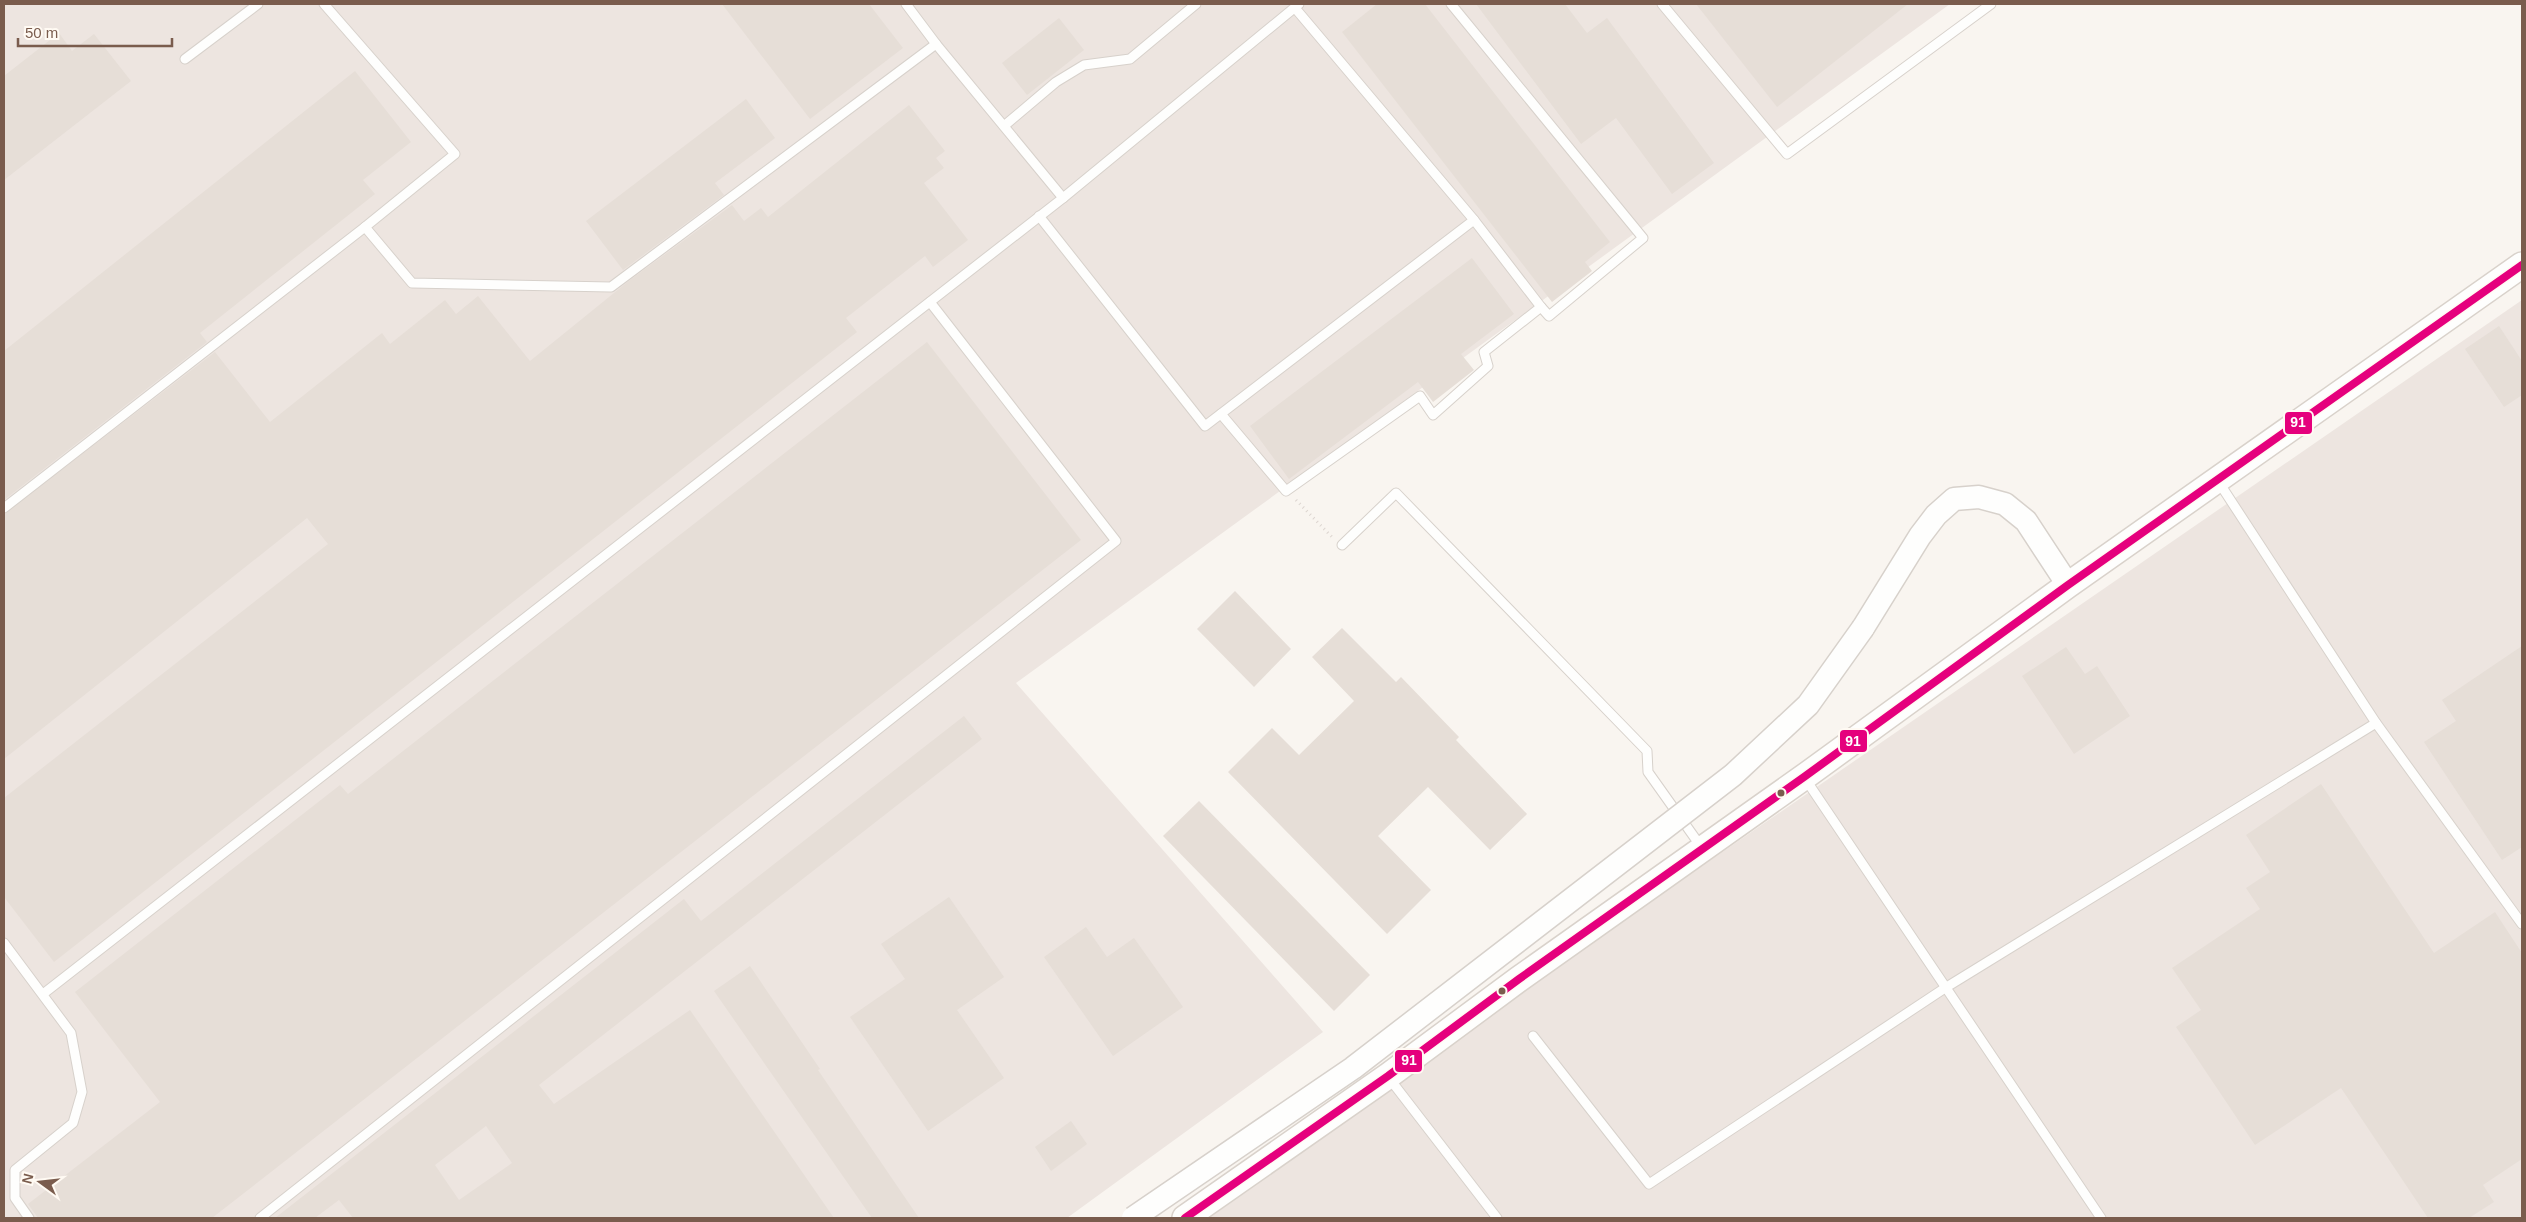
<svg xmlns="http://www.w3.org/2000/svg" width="2526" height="1222" font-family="Helvetica,sans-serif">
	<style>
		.industrial { fill: #ede5e0 }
		.building { fill: #e6ded7; fill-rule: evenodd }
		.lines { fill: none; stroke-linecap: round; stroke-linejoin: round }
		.service-casing { stroke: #d7d1cb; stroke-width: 11 }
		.tertiary-casing { stroke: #d7d1cb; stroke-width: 25 }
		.secondary-casing { stroke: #d9d2cb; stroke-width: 28 }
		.path { stroke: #dcd5d0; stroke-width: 3; stroke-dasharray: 1 4; stroke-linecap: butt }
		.service { stroke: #fefefd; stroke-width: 9 }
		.tertiary { stroke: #fefefd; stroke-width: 22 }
		.secondary { stroke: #fefefd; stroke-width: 25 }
		.tertiary-bridge-casing { stroke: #d7d1cb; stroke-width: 25; stroke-linecap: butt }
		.tertiary-bridge { stroke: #fefefd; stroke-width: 22 }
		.bus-1-casing { stroke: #fffaf3; stroke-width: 11 }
		.bus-1 { stroke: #e5007d; stroke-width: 8 }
		.bus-dot { fill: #7a5c4d; stroke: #fffaf3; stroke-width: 2 }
		.line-badge { stroke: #fffaf3; stroke-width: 2 }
		.badge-label { font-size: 14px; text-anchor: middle; font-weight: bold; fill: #fff }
	</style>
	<rect width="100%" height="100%" fill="#f9f5f0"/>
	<g class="industrial">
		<path d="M 4,4 L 1950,4 L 1016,683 L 1323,1032 L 1067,1218 L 4,1218 Z"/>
		<path d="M 2522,300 L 2522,1218 L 1189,1218 L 1459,1034 Z"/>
	</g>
	<g class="building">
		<path d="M 722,4 L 869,4 L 903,48 L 810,119 Z"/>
		<path d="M 1377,4 L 1425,4 L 1610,242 L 1585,262 L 1592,271 L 1552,302 L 1342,32 Z"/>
		<path d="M 1476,4 L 1565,4 L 1587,33 L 1607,18 L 1714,163 L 1672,194 L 1616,118 L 1581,144 Z"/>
		<path d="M 1696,4 L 1908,4 L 1777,107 Z"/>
		<path d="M 1059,18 L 1084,50 L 1027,95 L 1002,63 Z"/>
		<path d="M 59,33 L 72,51 L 94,34 L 131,81 L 4,180 L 4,76 Z"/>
		<path d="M 355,71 L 411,142 L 363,180 L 375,194 L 200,333 L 207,342 L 4,500 L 4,351 Z"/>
		<path d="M 746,99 L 775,138 L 715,183 L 724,195 L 623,270 L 586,221 Z"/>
		<path d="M 909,105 L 945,151 L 936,158 L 944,168 L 924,183 L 968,240 L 933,267 L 925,256 L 846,318 L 857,332 L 54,962 L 4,897 L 4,798 L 328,544 L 307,518 L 4,759 L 4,514 L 215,352 L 270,422 L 382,333 L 390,344 L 445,300 L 456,314 L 478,296 L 530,361 L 630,280 L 732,205 L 744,221 L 761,208 L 768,217 Z"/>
		<path d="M 1472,258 L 1514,314 L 1461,354 L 1474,370 L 1433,402 L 1418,382 L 1289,479 L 1250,426 Z"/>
		<path d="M 2499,326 L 2522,361 L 2522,395 L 2504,407 L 2465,349 Z"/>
		<path d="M 927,342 L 1081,540 L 212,1218 L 38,1218 L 28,1204 L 160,1102 L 75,992 L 340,785 L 348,794 Z"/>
		<path d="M 1235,591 L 1291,649 L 1254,687 L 1197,629 Z"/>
		<path d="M 1342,628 L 1396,682 L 1401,677 L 1459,737 L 1456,740 L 1527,814 L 1490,850 L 1428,787 L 1378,836 L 1431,890 L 1387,934 L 1228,772 L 1272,728 L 1299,755 L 1354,701 L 1312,657 Z"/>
		<path d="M 2522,646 L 2522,847 L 2502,860 L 2424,742 L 2456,721 L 2442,700 Z"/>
		<path d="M 2066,647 L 2085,674 L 2097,666 L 2130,716 L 2074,754 L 2022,676 Z"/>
		<path d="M 964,716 L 982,739 L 539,1085 L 554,1104 L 690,1010 L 834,1218 L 353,1218 L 339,1200 L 315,1218 L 275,1218 L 684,899 L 701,921 ZM 486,1126 L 512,1163 L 459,1200 L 435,1165 Z"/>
		<path d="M 2321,784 L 2434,953 L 2495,912 L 2522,953 L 2522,1159 L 2483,1185 L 2494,1202 L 2469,1218 L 2428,1218 L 2341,1088 L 2255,1145 L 2176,1027 L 2201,1010 L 2172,968 L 2260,909 L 2246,888 L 2270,872 L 2246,835 Z"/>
		<path d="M 1199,801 L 1370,975 L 1334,1011 L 1163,836 Z"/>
		<path d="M 949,897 L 1004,977 L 957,1010 L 1004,1078 L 928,1131 L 850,1017 L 905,979 L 881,944 Z"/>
		<path d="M 1086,927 L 1107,957 L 1134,938 L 1183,1007 L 1113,1056 L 1044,957 Z"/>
		<path d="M 750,966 L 820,1069 L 818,1070 L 919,1218 L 872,1218 L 714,991 Z"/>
		<path d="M 1071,1121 L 1087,1144 L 1051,1171 L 1035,1147 Z"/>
	</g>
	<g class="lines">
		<g class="service-casing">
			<g id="service">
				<path d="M 324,4 L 455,154 L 365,227"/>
				<path d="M 906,4 L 936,44 L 1063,198"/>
				<path d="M 1451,4 L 1643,238 L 1549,316 L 1541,307"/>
				<path d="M 1662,4 L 1787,154 L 1991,4"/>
				<path d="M 185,59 L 258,4"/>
				<path d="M 1004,126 L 1056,82 L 1084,65 L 1130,59 L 1196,4"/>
				<path d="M 1039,216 L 1205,426 L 1474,220 L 1295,8"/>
				<path d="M 1221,414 L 1286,491 L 1420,396 L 1433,415 L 1488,366 L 1484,352 L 1541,307 L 1474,220"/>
				<path d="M 2218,481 L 2376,723 L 2522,924"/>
				<path d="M 4,508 L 365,227 L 412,283 L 611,287 L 936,44"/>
				<path d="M 1342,545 L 1396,493 L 1647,751 L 1648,772 L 1702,848"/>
				<path d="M 1804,777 L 2101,1218"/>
				<path d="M 4,943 L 71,1033 L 82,1092 L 73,1123 L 15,1170 L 15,1198 L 29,1218"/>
				<path d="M 43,994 L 1063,198 L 1299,4"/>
				<path d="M 1533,1036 L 1649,1184 L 1945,988 L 2376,723"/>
				<path d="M 1389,1078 L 1497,1218"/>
				<path d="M 260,1218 L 1116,541 L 930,302"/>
			</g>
		</g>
		<g class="tertiary-casing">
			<path id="tertiary" d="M 1863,628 L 1920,536 L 1936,515 L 1954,499 L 1979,497 L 2005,504 L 2026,521 L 2068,585"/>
		</g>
		<g class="secondary-casing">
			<path id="secondary" d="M 1185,1218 L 1388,1076 L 1519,979 L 1804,777 L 2068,585 L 2522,265"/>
		</g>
		<path class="path" d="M 1296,500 L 1332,537"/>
		<use href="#service" class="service"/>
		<use href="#tertiary" class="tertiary"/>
		<use href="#secondary" class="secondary"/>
		<g class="tertiary-bridge-casing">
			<path id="tertiary-bridge" d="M 1133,1218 L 1353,1068 L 1733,775 L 1808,705 L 1863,628"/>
		</g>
		<use href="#tertiary-bridge" class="tertiary-bridge"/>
		<g class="bus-1-casing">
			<path id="bus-1" d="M 1185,1218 L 1388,1076 L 1519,979 L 1804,777 L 2068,585 L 2522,265"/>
		</g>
		<use href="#bus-1" class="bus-1"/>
	</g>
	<g class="bus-dot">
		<circle cx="1781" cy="793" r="4.5"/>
		<circle cx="1502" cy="991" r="4.5"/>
	</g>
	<g class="line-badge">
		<rect x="2284" y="411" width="29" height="24" rx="5" fill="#e5007d"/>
		<rect x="1839" y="729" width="29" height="24" rx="5" fill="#e5007d"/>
		<rect x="1394" y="1049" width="29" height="24" rx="5" fill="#e5007d"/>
	</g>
	<g class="badge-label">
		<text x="2298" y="427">91</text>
		<text x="1853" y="746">91</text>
		<text x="1409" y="1065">91</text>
	</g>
	<rect width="2526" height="1222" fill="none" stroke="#7a5c4d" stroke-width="10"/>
	<g transform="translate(40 1182) rotate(285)" stroke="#fffaf3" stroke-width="4" paint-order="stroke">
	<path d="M0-4L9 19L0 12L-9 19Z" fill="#7a5c4d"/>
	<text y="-8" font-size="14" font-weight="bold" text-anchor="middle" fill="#7a5c4d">N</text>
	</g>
	<path d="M18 38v8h154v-8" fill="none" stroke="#7a5c4d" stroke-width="2.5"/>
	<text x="25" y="38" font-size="15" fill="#7a5c4d" stroke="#fffaf3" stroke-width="4" paint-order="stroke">50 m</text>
</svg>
